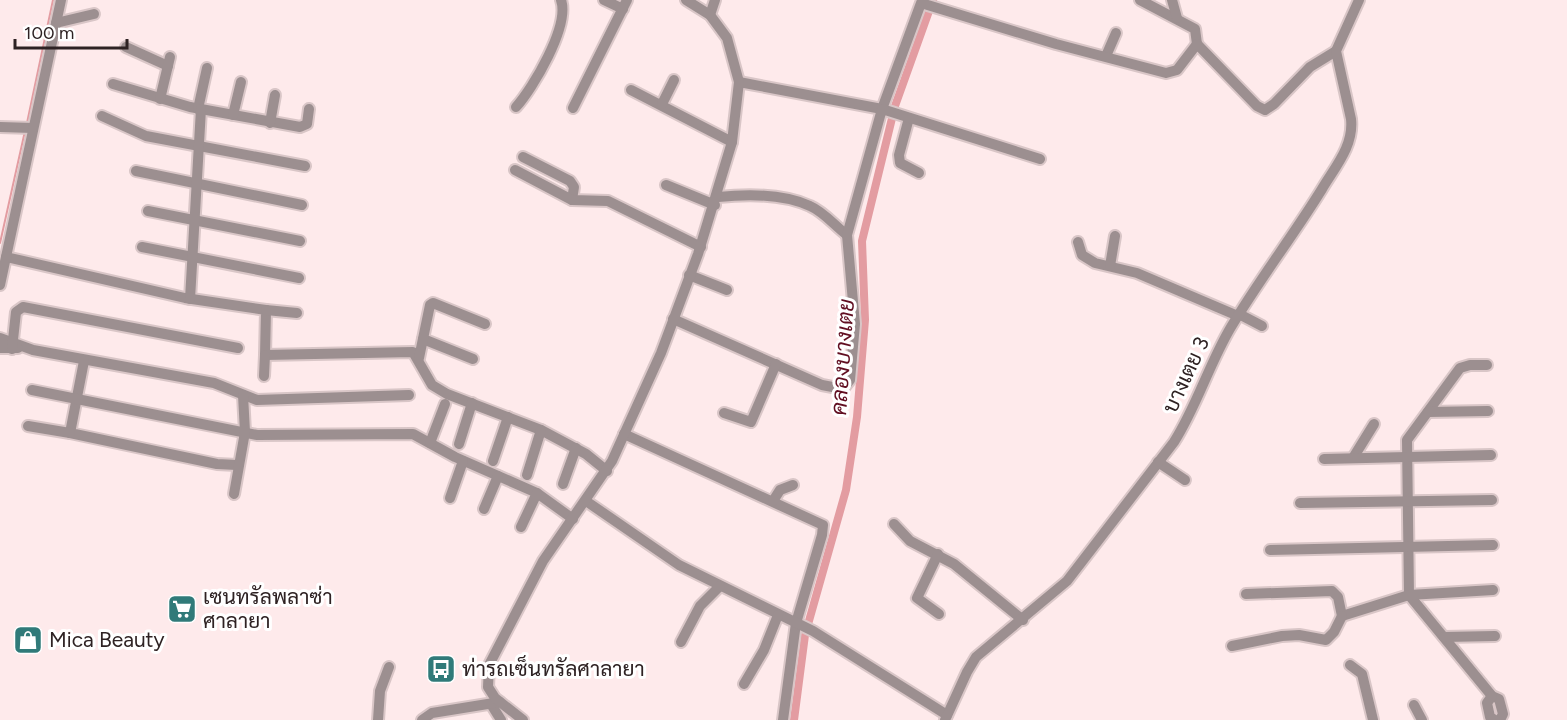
<svg xmlns="http://www.w3.org/2000/svg" width="1567" height="720" font-family="Figtree,Sarabun,sans-serif">
	<style>
		.lines { fill: none; stroke-linecap: round; stroke-linejoin: round }
		.stream { stroke: #e39ca1; stroke-width: 2 }
		.canal { stroke: #e39ca1; stroke-width: 8 }
		.minor-casing { stroke: #d9c6c7; stroke-width: 14 }
		.minor { stroke: #9c8f90; stroke-width: 10 }
		.labels { text-anchor: middle; stroke-width: 6; stroke-linejoin: round; paint-order: stroke }
		.street-label { font-size: 21px; fill: #2e2223; stroke: #fff }
		.poi-label { font-size: 21px; fill: #2e2223; stroke: #fff; text-anchor: start }
		.water-label { font-size: 22px; font-style: italic; fill: #610e21; stroke: #fff }
	</style>
	<rect width="100%" height="100%" fill="#feeaeb"/>
	<g class="lines">
		<g class="stream">
			<path d="M 27,123 L 53,0"/>
			<path d="M 0,243 L 25,131"/>
		</g>
		<path class="canal" d="M 794,720 L 805,635 L 846,490 L 857,417 L 865,320 L 862,241 L 895,106 L 933,0"/>
		<g class="minor-casing">
			<g id="minor">
				<path d="M 604,0 L 623,9"/>
				<path d="M 1140,0 L 1195,29 L 1197,44"/>
				<path d="M 1172,0 L 1177,18"/>
				<path d="M 710,15 L 715,0"/>
				<path d="M 56,23 L 94,14"/>
				<path d="M 126,47 L 168,66"/>
				<path d="M 1106,56 L 1116,33"/>
				<path d="M 739,82 L 882,109 L 921,3 L 1056,44 L 1166,73 L 1177,70 L 1197,44 L 1257,106 L 1265,110 L 1274,104 L 1310,67 L 1336,51"/>
				<path d="M 113,84 L 190,107 L 300,127 L 307,124 L 309,109"/>
				<path d="M 631,90 L 732,142"/>
				<path d="M 160,99 L 170,57"/>
				<path d="M 662,104 L 674,80"/>
				<path d="M 516,107 C 533,88 570,26 561,0"/>
				<path d="M 573,108 L 627,0"/>
				<path d="M 198,109 L 207,68"/>
				<path d="M 233,115 L 241,82"/>
				<path d="M 102,116 L 146,136 L 305,166"/>
				<path d="M 909,118 L 899,155 L 900,163 L 919,173"/>
				<path d="M 270,123 L 275,95"/>
				<path d="M 0,127 L 33,128"/>
				<path d="M 523,157 L 570,181 L 574,187 L 572,200"/>
				<path d="M 515,170 L 572,200 L 608,201 L 701,247"/>
				<path d="M 136,171 L 302,205"/>
				<path d="M 666,185 L 715,205"/>
				<path d="M 718,197 C 747,194 782,193 810,206 C 824,212 835,226 847,235"/>
				<path d="M 148,211 L 300,241"/>
				<path d="M 1078,242 L 1082,255 L 1095,263 L 1137,273 L 1238,316"/>
				<path d="M 142,247 L 299,278"/>
				<path d="M 6,257 L 185,298 L 266,310 L 265,355 L 413,352 L 432,385 L 447,394 L 541,430 L 586,454 L 607,471"/>
				<path d="M 1110,266 L 1115,236"/>
				<path d="M 689,275 L 727,290"/>
				<path d="M 0,285 L 61,0"/>
				<path d="M 190,299 L 201,109"/>
				<path d="M 266,310 L 297,313"/>
				<path d="M 1239,314 L 1262,326"/>
				<path d="M 673,319 L 822,385 L 843,389 L 850,380 L 855,324 L 847,235 L 882,109 L 1040,159"/>
				<path d="M 0,338 L 33,350 L 214,383 L 257,400 L 409,395"/>
				<path d="M 423,339 L 473,359"/>
				<path d="M 0,348 L 18,348"/>
				<path d="M 12,349 L 16,312 L 23,307 L 238,348"/>
				<path d="M 419,358 L 430,305 L 433,303 L 485,324"/>
				<path d="M 84,361 L 70,433 L 217,464 L 237,465"/>
				<path d="M 1487,365 L 1470,365 L 1460,368 L 1407,440 L 1409,595 L 1492,696 L 1499,699 L 1503,714 L 1500,720"/>
				<path d="M 264,376 L 265,355"/>
				<path d="M 32,390 L 257,435 L 413,434 L 455,457 L 537,493 L 573,519"/>
				<path d="M 1428,412 L 1488,411"/>
				<path d="M 724,413 L 751,422 L 776,364"/>
				<path d="M 28,426 L 70,433"/>
				<path d="M 624,434 L 823,525 L 822,535 L 796,623 L 783,720"/>
				<path d="M 430,443 L 445,404"/>
				<path d="M 459,444 L 472,403"/>
				<path d="M 1353,458 L 1374,424"/>
				<path d="M 1324,459 L 1491,455"/>
				<path d="M 493,461 L 508,417"/>
				<path d="M 1158,462 L 1185,480"/>
				<path d="M 527,475 L 541,430"/>
				<path d="M 563,484 L 576,448"/>
				<path d="M 234,494 L 245,432 L 243,395"/>
				<path d="M 450,498 L 463,461"/>
				<path d="M 586,501 L 679,565 L 813,631 L 947,715"/>
				<path d="M 773,501 L 780,490 L 793,485"/>
				<path d="M 1300,503 L 1492,500"/>
				<path d="M 484,509 L 498,476"/>
				<path d="M 894,524 L 910,541 L 954,564 L 1023,620"/>
				<path d="M 521,527 L 537,493"/>
				<path d="M 1270,550 L 1493,545"/>
				<path d="M 938,554 L 917,598 L 939,614"/>
				<path d="M 1246,594 L 1332,591 L 1338,597 L 1342,616 L 1409,595 L 1493,590"/>
				<path d="M 1444,637 L 1495,636"/>
				<path d="M 681,642 L 700,606 L 720,586"/>
				<path d="M 1232,646 L 1282,636 L 1299,635 L 1326,640 L 1334,632 L 1342,616"/>
				<path d="M 1350,665 L 1362,674 L 1373,720"/>
				<path d="M 744,684 L 764,650 L 778,615"/>
				<path d="M 1492,696 L 1487,703 L 1490,717 L 1495,720"/>
				<path d="M 491,704 L 501,720"/>
				<path d="M 1414,705 L 1422,720"/>
				<path d="M 378,720 L 380,691 L 389,667"/>
				<path d="M 422,720 L 432,713 L 500,702"/>
				<path d="M 523,720 L 495,698 L 488,687 L 489,665 L 543,561 L 612,461 L 661,353 L 698,254 L 732,142 L 739,82 L 727,38 L 710,15 L 686,0"/>
				<path d="M 945,720 L 967,672 L 976,657 L 1067,581 L 1174,442 C 1197,406 1209,364 1231,327 C 1259,280 1293,236 1322,189 C 1335,167 1354,146 1351,119 L 1336,51 L 1359,0"/>
			</g>
		</g>
		<use href="#minor" class="minor"/>
	</g>
	<defs>
		<g id="supermarket-square" transform="scale(1.5)"><rect x="-9" y="-9" width="18" height="18" rx="4" fill="#307a79" stroke="#fff"/><path d="M-6-5.5h2.5l.6 2H6L4.5 2H-2.5L-4.4-4H-6ZM-1.5 3.2a1.3 1.3 0 1 0 .1 0ZM3 3.2a1.3 1.3 0 1 0 .1 0Z" fill="#fff"/></g>
		<g id="shop-square" transform="scale(1.5)"><rect x="-9" y="-9" width="18" height="18" rx="4" fill="#307a79" stroke="#fff"/><path d="M-5-2.5h2.3a2.7 3.5 0 0 1 5.4 0H5L5.5 6h-11ZM-1.5-2.5h3a1.5 2.3 0 0 0-3 0Z" fill="#fff"/></g>
		<g id="bus-square" transform="scale(1.5)"><rect x="-9" y="-9" width="18" height="18" rx="4" fill="#307a79" stroke="#fff"/><path d="M-5-6H5V4H4V6H2V4H-2V6H-4V4H-5ZM-3.5-4V0h7V-4ZM-3.5 1.2v1.5H-2V1.2ZM2 1.2v1.5H3.5V1.2Z" fill="#fff"/></g>
	</defs>
	<g fill-rule="evenodd">
		<use href="#supermarket-square" x="182" y="609"/>
		<use href="#shop-square" x="28" y="640"/>
		<use href="#bus-square" x="441" y="669"/>
	</g>
	<g class="labels">
		<g class="street-label">
			<text transform="translate(1186 375) rotate(-65)" y="7">บางเตย 3</text>
		</g>
		<g class="poi-label">
			<text x="203" y="604">เซนทรัลพลาซ่า<tspan x="203" dy="24">ศาลายา</tspan></text>
			<text x="49" y="647">Mica Beauty</text>
			<text x="462" y="676">ท่ารถเซ็นทรัลศาลายา</text>
		</g>
		<g class="water-label">
			<text transform="translate(842 357) rotate(-86)" y="8">คลองบางเตย</text>
		</g>
	</g>
	<path d="M15 39v9h112v-9" fill="none" stroke="#2e2223" stroke-width="3"/>
	<text x="24" y="39" font-size="18" fill="#2e2223" stroke="#ffffff" stroke-width="4.5" paint-order="stroke">100 m</text>
</svg>
